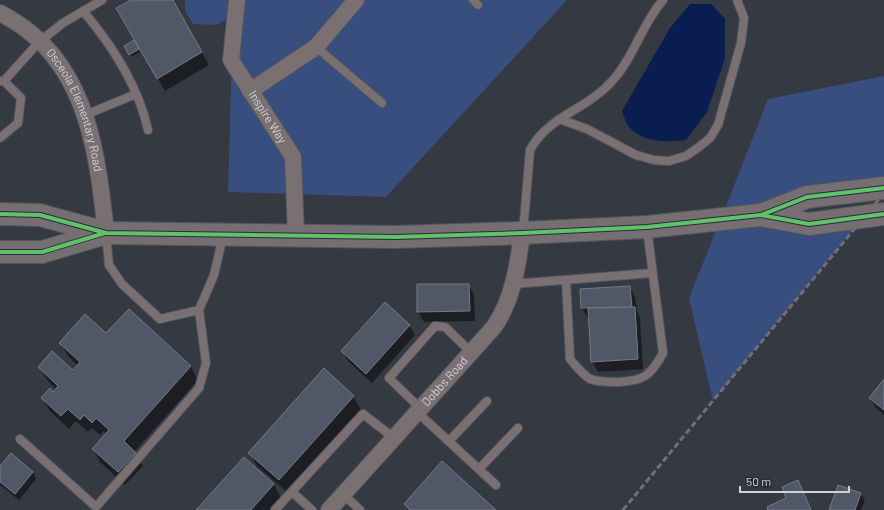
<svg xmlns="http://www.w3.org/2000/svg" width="884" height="510" font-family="Barlow,sans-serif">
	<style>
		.green { fill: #374e7f }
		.water { fill: #091d51 }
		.shadow { fill: #0007 }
		.building { fill: #505868; stroke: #767a82 }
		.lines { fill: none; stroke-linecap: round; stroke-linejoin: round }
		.lane-casing { stroke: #51555d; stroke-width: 10 }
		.street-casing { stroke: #51555d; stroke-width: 18 }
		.highway-casing { stroke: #51555d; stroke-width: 24 }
		.lane { stroke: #7b7071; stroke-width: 8 }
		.street { stroke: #7b7071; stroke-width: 16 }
		.highway { stroke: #756f71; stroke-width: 22 }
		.rail { stroke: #716f72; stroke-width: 3; stroke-dasharray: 6 3; stroke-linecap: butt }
		.cycleway-casing { stroke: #262d3c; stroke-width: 6 }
		.cycleway { stroke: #61c268; stroke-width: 4 }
		.labels { text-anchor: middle; stroke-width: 3.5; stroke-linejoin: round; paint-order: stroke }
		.street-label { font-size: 12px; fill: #cdd2db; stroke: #262d3c }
	</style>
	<rect width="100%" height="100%" fill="#353942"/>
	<g class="green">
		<path d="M 185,0 L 567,0 L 386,197 L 228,192 L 233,16 L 216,25 L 193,24 L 185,11 Z"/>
		<path d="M 884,76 L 884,180 L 761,207 L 724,211 L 768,99 Z"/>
		<path d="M 755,224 L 857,225 L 713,401 L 689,298 L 717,228 Z"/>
	</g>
	<path class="water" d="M 690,4 L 711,4 L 725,19 L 725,58 L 707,112 L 686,140 C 667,142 644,143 630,128 C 626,124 624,116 622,111 L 670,28 Z"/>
	<g class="shadow">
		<path d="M 133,0 L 172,0 L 209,65 L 165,91 L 138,44 L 136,45 L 140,52 L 131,57 L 126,46 L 136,40 Z"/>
		<path d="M 469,285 L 474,295 L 475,321 L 424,322 L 418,312 Z"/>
		<path d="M 630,287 L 635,297 L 637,311 L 640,318 L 643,369 L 598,372 L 592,362 L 590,318 L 588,318 L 582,308 L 581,290 Z"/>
		<path d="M 129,310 L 191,366 L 198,380 L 134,452 L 143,466 L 125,485 L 100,462 L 93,449 L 107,434 L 104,431 L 100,435 L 92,428 L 88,432 L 76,421 L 69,429 L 50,411 L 42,398 L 54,393 L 57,390 L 47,380 L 39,367 L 73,371 L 78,366 L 68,356 L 60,343 L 106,335 Z"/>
		<path d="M 409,325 L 415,335 L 372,383 L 348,361 L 342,351 Z"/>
		<path d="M 884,381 L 884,415 L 876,408 L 870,398 Z"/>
		<path d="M 353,396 L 361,410 L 287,492 L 257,466 L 250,453 Z"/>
		<path d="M 244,458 L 274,485 L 281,498 L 270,510 L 197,510 Z"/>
		<path d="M 0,467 L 33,472 L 36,479 L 19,500 L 0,485 Z"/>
		<path d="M 839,486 L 861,494 L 865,501 L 861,510 L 830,510 Z"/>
	</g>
	<g class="building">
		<path d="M 131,0 L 173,0 L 202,52 L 157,79 L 116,8 Z"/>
		<path d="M 134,40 L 139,49 L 129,55 L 124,46 Z"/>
		<path d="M 417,284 L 469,284 L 470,311 L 417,312 Z"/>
		<path d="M 630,286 L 632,307 L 581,308 L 580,289 Z"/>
		<path d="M 385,302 L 410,325 L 366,374 L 341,351 Z"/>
		<path d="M 635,307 L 638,359 L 591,362 L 588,308 Z"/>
		<path d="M 129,309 L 191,366 L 124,441 L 136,453 L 118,472 L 92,449 L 109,430 L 96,418 L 92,423 L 84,415 L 80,420 L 68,409 L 61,416 L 41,398 L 50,388 L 53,392 L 58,386 L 38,367 L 52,351 L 73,370 L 80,362 L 59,343 L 85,314 L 106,333 Z"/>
		<path d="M 324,368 L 354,396 L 279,480 L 248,453 Z"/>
		<path d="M 884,379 L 884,410 L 869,398 Z"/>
		<path d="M 11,453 L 33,472 L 15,494 L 0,482 L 0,466 Z"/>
		<path d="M 244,457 L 274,484 L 251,510 L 196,510 Z"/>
		<path d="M 442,461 L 496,510 L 410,510 L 404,504 Z"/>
		<path d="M 798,480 L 811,510 L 768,510 L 767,507 L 786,498 L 782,487 Z"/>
		<path d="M 838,485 L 861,493 L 855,510 L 829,510 Z"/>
	</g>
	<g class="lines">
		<g class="lane-casing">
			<g id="lane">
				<path d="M 473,0 L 478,5"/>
				<path d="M 83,11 C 112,45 138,85 148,130"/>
				<path d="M 316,47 L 382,103"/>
				<path d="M 0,81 L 4,81 L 39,42 L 63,23 L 102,0"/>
				<path d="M 85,115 L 136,94"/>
				<path d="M 559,119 L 587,129 L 636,155 L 654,160 L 669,161 L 686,156 L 699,147 L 710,138 L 718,125 L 741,43 L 744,18 L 737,0"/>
				<path d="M 0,138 L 18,123 L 21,98 L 4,81"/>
				<path d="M 523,233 L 530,150 C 549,115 587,110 613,80 C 634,57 642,24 663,0"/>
				<path d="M 106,234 L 109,265 L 122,284 L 160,319 L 199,310"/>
				<path d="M 566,280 L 570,359 C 575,365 583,375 590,379 C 598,382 609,382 617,382 C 643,381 650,377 663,353 L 647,228"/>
				<path d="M 513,284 L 652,273"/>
				<path d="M 420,408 L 389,378 L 435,326 L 445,327 L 471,352"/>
				<path d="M 417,412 L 496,485"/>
				<path d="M 20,439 L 96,507 L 199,388 L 206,363 L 199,310 L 214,275 L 223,236"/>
				<path d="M 449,441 L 487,401"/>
				<path d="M 479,469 L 518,428"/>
				<path d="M 292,492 L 312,510"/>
				<path d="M 343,494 L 360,510"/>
				<path d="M 275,510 L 363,414 L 394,438"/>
			</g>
		</g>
		<g class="street-casing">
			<g id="street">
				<path id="s1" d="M 237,0 L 231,60 L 293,157 L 296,236"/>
				<path id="s2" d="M 0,13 C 8,17 16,22 23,27 C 89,74 98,159 106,233"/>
				<path d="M 250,91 L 316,47 L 356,0"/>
				<path id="s3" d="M 329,510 L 494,327 C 513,299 518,266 522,233"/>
			</g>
		</g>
		<g class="highway-casing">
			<g id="highway">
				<path d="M 0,214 L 40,215 L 106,233 L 395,237 L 522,233 L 647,227 L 761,215 L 809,224 L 884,214"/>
				<path d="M 761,215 L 807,197 L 884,188"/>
				<path d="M 0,252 L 42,252 L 106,233"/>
			</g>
		</g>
		<use href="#lane" class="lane"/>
		<use href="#street" class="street"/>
		<use href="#highway" class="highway"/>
		<path class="rail" d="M 623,510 L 884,193"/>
		<g class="cycleway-casing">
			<g id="cycleway">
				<path d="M 0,214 L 40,215 L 106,233 L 395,237 L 522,233 L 647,227 L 761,215 L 809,224 L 884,214"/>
				<path d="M 761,215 L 807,197 L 884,188"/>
				<path d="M 0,252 L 42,252 L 105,233"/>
			</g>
		</g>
		<use href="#cycleway" class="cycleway"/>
	</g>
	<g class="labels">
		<g class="street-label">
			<text dy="4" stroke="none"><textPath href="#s2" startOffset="128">Osceola Elementary Road</textPath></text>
			<text dy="4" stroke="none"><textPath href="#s1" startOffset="128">Inspire Way</textPath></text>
			<text dy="4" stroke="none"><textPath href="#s3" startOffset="173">Dobbs Road</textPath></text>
		</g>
	</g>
	<path d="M740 486v6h109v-6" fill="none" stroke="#cdd2db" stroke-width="2"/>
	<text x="746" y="486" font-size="12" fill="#cdd2db" stroke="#262d3c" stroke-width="3" paint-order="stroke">50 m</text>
</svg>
